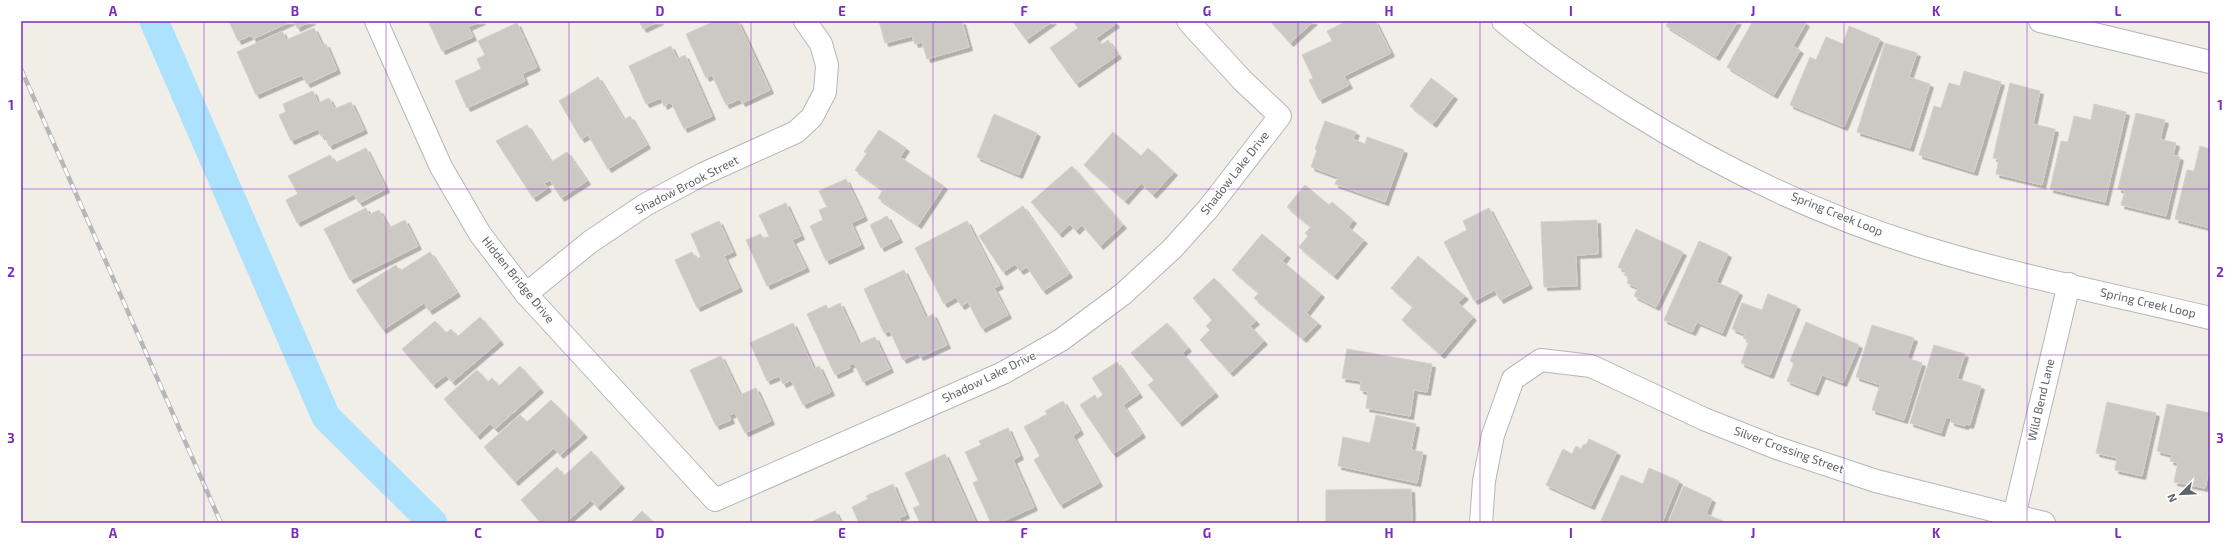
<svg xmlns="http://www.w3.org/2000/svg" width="2231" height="544" font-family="'Exo 2',sans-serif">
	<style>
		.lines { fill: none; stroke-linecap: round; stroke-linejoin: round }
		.canal { stroke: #ace2fd; stroke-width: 29 }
		.building { fill: #ccc9c5; stroke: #d6cfc6; filter: url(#shadow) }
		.minor-casing { stroke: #b3b6ba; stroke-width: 24 }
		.tertiary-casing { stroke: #b3b6ba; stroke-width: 24 }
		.minor { stroke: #fff; stroke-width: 22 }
		.tertiary { stroke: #fff; stroke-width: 22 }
		.rail-casing { stroke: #b6b7b8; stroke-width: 4.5 }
		.rail { stroke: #fff; stroke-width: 3; stroke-dasharray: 9; stroke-linecap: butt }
		.grid { fill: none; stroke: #7b2cbf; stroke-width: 1; stroke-opacity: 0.55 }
		.labels { text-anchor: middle; stroke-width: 3; stroke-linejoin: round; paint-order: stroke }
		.street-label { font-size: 12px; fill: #5f6468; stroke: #fff }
		.neatline { fill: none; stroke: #7b2cbf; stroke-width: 1.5 }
		.grid-label { font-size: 13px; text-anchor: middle; font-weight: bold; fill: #7b2cbf }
	</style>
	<defs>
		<filter id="shadow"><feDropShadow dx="3.5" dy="3.5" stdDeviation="0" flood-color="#0004"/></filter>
	</defs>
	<rect width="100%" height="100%" fill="#f1eee8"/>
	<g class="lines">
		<path class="canal" d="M 154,21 L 326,417 L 433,523"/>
	</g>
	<g class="building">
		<path d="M 229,21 L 292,21 L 253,39 L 252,35 L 238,41 Z"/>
		<path d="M 294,21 L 312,21 L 297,28 Z"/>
		<path d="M 433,21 L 482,21 L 468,27 L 473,37 L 442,51 L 429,23 Z"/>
		<path d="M 639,21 L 660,21 L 643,29 Z"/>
		<path d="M 715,21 L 738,21 L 770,90 L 742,103 L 740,99 L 726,105 L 712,75 L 706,78 L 686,34 Z"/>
		<path d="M 879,21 L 962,21 L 969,47 L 927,59 L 922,42 L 915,44 L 912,36 L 885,43 Z"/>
		<path d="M 1012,21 L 1053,21 L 1026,40 Z"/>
		<path d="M 1073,21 L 1114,21 L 1116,24 L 1096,38 L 1101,45 L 1108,40 L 1118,55 L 1076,84 L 1050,48 L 1078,28 Z"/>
		<path d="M 1270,21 L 1314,21 L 1290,43 Z"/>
		<path d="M 1347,21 L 1375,21 L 1391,53 L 1344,76 L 1349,85 L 1319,100 L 1309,80 L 1313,78 L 1302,55 L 1332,41 L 1327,31 Z"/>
		<path d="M 1669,21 L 1738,21 L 1716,57 L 1666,26 Z"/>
		<path d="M 1753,21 L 1803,21 L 1806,23 L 1793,46 L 1800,50 L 1774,95 L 1727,67 Z"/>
		<path d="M 517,23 L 537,67 L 522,74 L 525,81 L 467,108 L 455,81 L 481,69 L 477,59 L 485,55 L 478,41 Z"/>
		<path d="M 1849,26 L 1880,39 L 1844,127 L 1790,105 L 1810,57 L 1816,60 L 1826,37 L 1843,44 Z"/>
		<path d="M 314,28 L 322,45 L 326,44 L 337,70 L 307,84 L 302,75 L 256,95 L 237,52 L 282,31 L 286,40 Z"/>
		<path d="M 1885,43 L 1917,53 L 1909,77 L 1930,84 L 1910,148 L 1857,132 Z"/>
		<path d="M 671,46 L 677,59 L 685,55 L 712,116 L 684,129 L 671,102 L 664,106 L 661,98 L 646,104 L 629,66 Z"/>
		<path d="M 1964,71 L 2001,82 L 1974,172 L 1919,155 L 1934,106 L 1941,108 L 1949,83 L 1960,86 Z"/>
		<path d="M 598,77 L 624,120 L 630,116 L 647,145 L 608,169 L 588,135 L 581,139 L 559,101 Z"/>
		<path d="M 1431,78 L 1454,96 L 1433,124 L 1410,106 Z"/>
		<path d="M 2010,83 L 2040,91 L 2033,124 L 2055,129 L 2042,185 L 1996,174 L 1999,159 L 1993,158 Z"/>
		<path d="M 313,91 L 318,103 L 329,98 L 334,109 L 351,102 L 364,130 L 329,146 L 324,135 L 321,136 L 318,129 L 291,141 L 279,115 L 286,112 L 283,104 Z"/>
		<path d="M 2094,104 L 2126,112 L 2105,202 L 2050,189 L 2061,141 L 2068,142 L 2074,116 L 2091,120 Z"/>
		<path d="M 2136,113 L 2165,120 L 2160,139 L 2176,143 L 2173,155 L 2180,157 L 2166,216 L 2121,205 L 2125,191 L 2118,189 Z"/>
		<path d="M 994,114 L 1037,133 L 1019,175 L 977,157 Z"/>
		<path d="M 1325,121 L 1356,132 L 1353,139 L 1365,144 L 1367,137 L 1404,150 L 1385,202 L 1335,184 L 1338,177 L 1311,167 L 1317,150 L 1315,149 Z"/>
		<path d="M 527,125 L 551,162 L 567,152 L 587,181 L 561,198 L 550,180 L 544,183 L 548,188 L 533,198 L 496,141 Z"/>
		<path d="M 879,130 L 906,148 L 900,157 L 944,186 L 918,225 L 878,198 L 883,190 L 855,170 L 867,153 L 864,152 Z"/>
		<path d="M 1113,132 L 1141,156 L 1148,148 L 1174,172 L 1153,195 L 1141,183 L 1125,201 L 1084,165 Z"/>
		<path d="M 2200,146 L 2210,149 L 2210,228 L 2175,219 L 2187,170 L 2194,171 Z"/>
		<path d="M 366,148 L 386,189 L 359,203 L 354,194 L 297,223 L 286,200 L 298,194 L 288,176 L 330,155 L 335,163 Z"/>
		<path d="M 1072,166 L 1123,225 L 1100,246 L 1082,225 L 1076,231 L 1070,224 L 1059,234 L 1031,202 Z"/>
		<path d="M 846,179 L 864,217 L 851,223 L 861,245 L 826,261 L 810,226 L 823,220 L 819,210 L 827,207 L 819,191 Z"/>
		<path d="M 1305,185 L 1329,205 L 1332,202 L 1353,220 L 1348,227 L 1364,240 L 1334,276 L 1299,247 L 1308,236 L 1305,233 L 1311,227 L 1287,207 Z"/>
		<path d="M 786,203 L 801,236 L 792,240 L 806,268 L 767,286 L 746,240 L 761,234 L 763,239 L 769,236 L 759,215 Z"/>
		<path d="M 1023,206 L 1069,274 L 1043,291 L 1027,267 L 1020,271 L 1015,264 L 1003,272 L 979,236 Z"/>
		<path d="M 366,208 L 369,215 L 379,210 L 389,228 L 405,220 L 418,246 L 350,280 L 324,229 Z"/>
		<path d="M 1489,208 L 1529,285 L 1500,300 L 1495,290 L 1474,301 L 1444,242 L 1467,230 L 1463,221 Z"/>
		<path d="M 887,216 L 899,239 L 881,248 L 870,225 Z"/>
		<path d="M 1597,220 L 1598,254 L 1576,255 L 1577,286 L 1544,287 L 1541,222 Z"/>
		<path d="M 719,221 L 733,252 L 724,256 L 739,288 L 697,308 L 675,260 L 692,252 L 696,259 L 701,257 L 691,234 Z"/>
		<path d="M 967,221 L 1000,285 L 994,288 L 1008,315 L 982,329 L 968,302 L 961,306 L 956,297 L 944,304 L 915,248 Z"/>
		<path d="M 1636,229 L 1683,252 L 1656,307 L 1634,296 L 1638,288 L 1627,283 L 1629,277 L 1624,275 L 1626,271 L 1618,267 Z"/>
		<path d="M 1262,234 L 1287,255 L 1282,261 L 1321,294 L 1306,313 L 1318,323 L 1303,339 L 1254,298 L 1259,293 L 1232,270 Z"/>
		<path d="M 1699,241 L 1728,254 L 1716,282 L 1739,292 L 1722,333 L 1697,322 L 1692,332 L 1664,320 Z"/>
		<path d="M 430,252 L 457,293 L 429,311 L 424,303 L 383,330 L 356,290 L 396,265 L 400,271 Z"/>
		<path d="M 1418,256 L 1465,296 L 1458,303 L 1473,317 L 1441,355 L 1402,320 L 1413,307 L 1391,288 Z"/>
		<path d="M 904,270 L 926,318 L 933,314 L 947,345 L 920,357 L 918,353 L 903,360 L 890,331 L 884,333 L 864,289 Z"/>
		<path d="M 1214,278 L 1256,321 L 1250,326 L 1264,341 L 1230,373 L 1200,340 L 1210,330 L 1206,326 L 1212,320 L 1193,298 Z"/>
		<path d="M 1768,294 L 1797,306 L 1770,375 L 1741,363 L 1749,341 L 1743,338 L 1745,334 L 1732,329 L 1742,303 L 1762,310 Z"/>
		<path d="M 840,303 L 859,344 L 875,337 L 890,369 L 863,382 L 854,363 L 849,365 L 850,368 L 835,375 L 807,314 L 826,305 L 828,309 Z"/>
		<path d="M 480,317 L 500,341 L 452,382 L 446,375 L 433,385 L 402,349 L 435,321 L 446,333 L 451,329 L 457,337 Z"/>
		<path d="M 1806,322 L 1859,345 L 1843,383 L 1822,375 L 1815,392 L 1787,381 L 1794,363 L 1790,361 Z"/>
		<path d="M 793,323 L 814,369 L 819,366 L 831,392 L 803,405 L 791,380 L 783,384 L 779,376 L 767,381 L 750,343 Z"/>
		<path d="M 1167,323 L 1188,348 L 1182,353 L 1215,393 L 1179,423 L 1148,385 L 1154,380 L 1131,353 Z"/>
		<path d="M 1872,325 L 1914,338 L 1907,358 L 1922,363 L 1904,420 L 1872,410 L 1880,385 L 1856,377 Z"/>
		<path d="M 1934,345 L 1965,354 L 1957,379 L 1981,386 L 1970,425 L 1966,424 L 1965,426 L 1951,422 L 1951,419 L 1946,417 L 1941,433 L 1910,423 Z"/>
		<path d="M 1347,349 L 1432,364 L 1427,392 L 1414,390 L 1410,416 L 1366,408 L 1368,392 L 1360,390 L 1361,381 L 1342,378 Z"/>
		<path d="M 721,356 L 740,395 L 756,388 L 771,421 L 745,433 L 735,413 L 729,415 L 731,420 L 716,426 L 690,370 Z"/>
		<path d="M 1117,362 L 1139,394 L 1123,405 L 1142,434 L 1113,454 L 1080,405 L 1095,395 L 1097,399 L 1103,395 L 1092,378 Z"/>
		<path d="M 520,366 L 540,389 L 495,429 L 490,424 L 477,436 L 444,399 L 477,370 L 488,382 L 492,378 L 499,386 Z"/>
		<path d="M 551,400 L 584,434 L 560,455 L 554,448 L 515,482 L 484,447 L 520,415 L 527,422 Z"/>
		<path d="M 1063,401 L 1080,431 L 1073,436 L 1099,483 L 1060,505 L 1034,460 L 1040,456 L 1024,427 L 1047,414 L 1045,411 Z"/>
		<path d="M 2107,402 L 2156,413 L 2142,476 L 2115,470 L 2117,458 L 2096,453 Z"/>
		<path d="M 2167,404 L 2210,413 L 2210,466 L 2205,488 L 2174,482 L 2178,463 L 2170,461 L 2172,455 L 2157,451 Z"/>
		<path d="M 1376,415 L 1416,424 L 1411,450 L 1423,452 L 1417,483 L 1338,466 L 1343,437 L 1370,443 Z"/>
		<path d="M 1008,428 L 1020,456 L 1013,460 L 1034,507 L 999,523 L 991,523 L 973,483 L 978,480 L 965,452 L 981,445 L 979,441 Z"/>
		<path d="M 1589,439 L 1617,452 L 1591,506 L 1546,485 L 1563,449 L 1572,454 L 1576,446 L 1581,449 L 1584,444 L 1586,445 Z"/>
		<path d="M 591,451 L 621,485 L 597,507 L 591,500 L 565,523 L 541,523 L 521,500 L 557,467 L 564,476 Z"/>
		<path d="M 945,454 L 976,523 L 920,523 L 913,508 L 920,505 L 905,473 Z"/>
		<path d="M 1649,468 L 1679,481 L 1662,523 L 1600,523 L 1621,475 L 1643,484 Z"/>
		<path d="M 893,484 L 906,515 L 899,518 L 901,523 L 859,523 L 852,507 L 868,499 L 866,496 Z"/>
		<path d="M 1684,486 L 1712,499 L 1706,514 L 1728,523 L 1668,523 Z"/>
		<path d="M 1411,489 L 1412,523 L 1326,523 L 1326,490 Z"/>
		<path d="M 642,511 L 654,523 L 630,523 Z"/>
		<path d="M 835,511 L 841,523 L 809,523 Z"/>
	</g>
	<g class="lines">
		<g class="minor-casing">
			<g id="minor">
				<path d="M 376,21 L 441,167 L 480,234 L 526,294 L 715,500 L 1003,373 L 1061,340 L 1123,294 L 1172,249 L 1208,209 L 1280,116 L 1242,80 L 1188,21"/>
				<path d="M 2040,21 L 2210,62"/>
				<path d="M 526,294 L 590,242 L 645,205 L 703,174 L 796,132 L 812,117 L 825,92 L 827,65 L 821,44 L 805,21"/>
				<path d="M 2014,516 L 2069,284"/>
				<path d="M 1481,523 L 1484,481 L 1493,435 L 1513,379 L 1541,360 L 1591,366 L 1704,419 L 1777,448 L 1876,481 L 2044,523"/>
			</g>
		</g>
		<g class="tertiary-casing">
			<path id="tertiary" d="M 1503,21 C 1542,54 1584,82 1627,109 C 1719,167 1818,215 1923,247 C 2017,276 2114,295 2210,318"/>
		</g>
		<use href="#minor" class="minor"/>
		<use href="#tertiary" class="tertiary"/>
		<g class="rail-casing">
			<path id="rail" d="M 21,69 L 221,523"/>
		</g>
		<use href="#rail" class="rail"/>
	</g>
	<path class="grid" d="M 204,21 L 204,523M 386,21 L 386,523M 569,21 L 569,523M 751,21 L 751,523M 933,21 L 933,523M 1116,21 L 1116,523M 1298,21 L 1298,523M 1480,21 L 1480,523M 1662,21 L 1662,523M 1844,21 L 1844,523M 2027,21 L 2027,523M 21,189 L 2210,189M 21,355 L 2210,355"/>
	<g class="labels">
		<g class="street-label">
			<text transform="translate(1235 173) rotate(-52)" y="4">Shadow Lake Drive</text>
			<text transform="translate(687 185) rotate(-27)" y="4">Shadow Brook Street</text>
			<text transform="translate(1837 214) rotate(22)" y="4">Spring Creek Loop</text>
			<text transform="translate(518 280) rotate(51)" y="4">Hidden Bridge Drive</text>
			<text transform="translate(2148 303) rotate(13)" y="4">Spring Creek Loop</text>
			<text transform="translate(989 377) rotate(-26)" y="4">Shadow Lake Drive</text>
			<text transform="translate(2041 400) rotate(-77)" y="4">Wild Bend Lane</text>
			<text transform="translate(1789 450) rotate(20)" y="4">Silver Crossing Street</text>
		</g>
	</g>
	<rect width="2231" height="544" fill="none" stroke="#ffffff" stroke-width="44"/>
	<g transform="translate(2181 494) rotate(246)" stroke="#ffffff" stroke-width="3" paint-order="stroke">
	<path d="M0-3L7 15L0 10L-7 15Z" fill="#5f6468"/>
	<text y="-6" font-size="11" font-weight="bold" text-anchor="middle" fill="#5f6468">N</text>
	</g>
	<rect x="22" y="22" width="2187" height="500" class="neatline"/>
	<g class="grid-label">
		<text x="113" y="16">A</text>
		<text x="295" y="16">B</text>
		<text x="478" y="16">C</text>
		<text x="660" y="16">D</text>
		<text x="842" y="16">E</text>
		<text x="1024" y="16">F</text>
		<text x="1207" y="16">G</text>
		<text x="1389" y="16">H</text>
		<text x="1571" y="16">I</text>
		<text x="1753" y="16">J</text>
		<text x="1936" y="16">K</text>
		<text x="2118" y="16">L</text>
		<text x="11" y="110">1</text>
		<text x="2220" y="110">1</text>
		<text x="11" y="277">2</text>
		<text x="2220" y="277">2</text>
		<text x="11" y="443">3</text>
		<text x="2220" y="443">3</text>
		<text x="113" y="538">A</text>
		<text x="295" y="538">B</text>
		<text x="478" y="538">C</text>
		<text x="660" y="538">D</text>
		<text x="842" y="538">E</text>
		<text x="1024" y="538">F</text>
		<text x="1207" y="538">G</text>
		<text x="1389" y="538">H</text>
		<text x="1571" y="538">I</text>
		<text x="1753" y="538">J</text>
		<text x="1936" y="538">K</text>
		<text x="2118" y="538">L</text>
	</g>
</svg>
